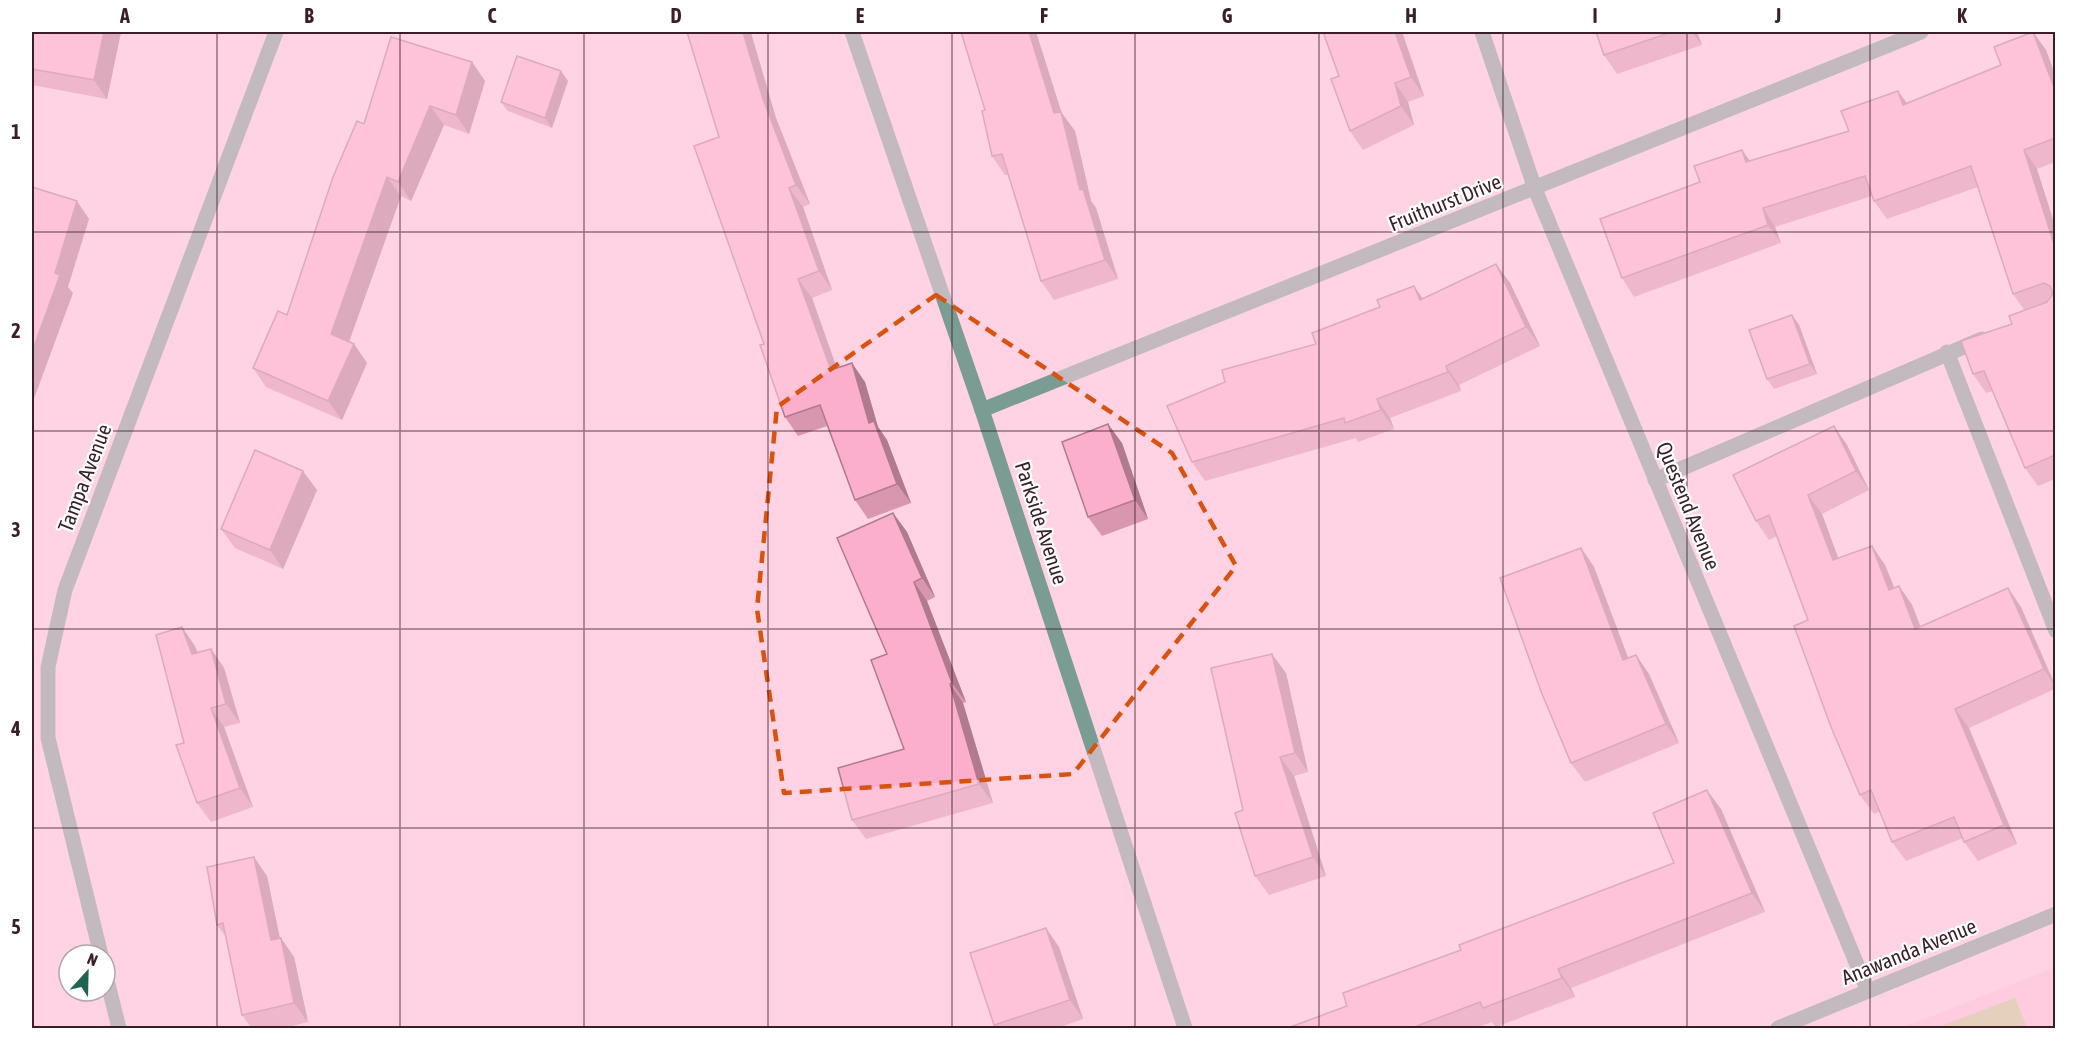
<svg xmlns="http://www.w3.org/2000/svg" width="2087" height="1060" font-family="'Asap Condensed',sans-serif">
	<style>
		.built { fill: #ffc0d7 }
		.green { fill: #c3cc8c }
		.lines { fill: none; stroke-linecap: round; stroke-linejoin: round }
		.minor { stroke: #7b9c92; stroke-width: 15 }
		.wall { fill: #d996af }
		.shaded-wall { fill: #b07a8f }
		.building { fill: #fcafcc; stroke: #b07a8f; stroke-width: 1.5 }
		.marked { fill: none; stroke: #d7530f; stroke-width: 4.5; stroke-dasharray: 12 8; stroke-linejoin: round }
		.grid { fill: none; stroke: #3a1f2a; stroke-width: 1.5; stroke-opacity: 0.55 }
		.labels { text-anchor: middle; stroke-width: 4.5; stroke-linejoin: round; paint-order: stroke }
		.street-label { font-size: 21px; fill: #3a1f2a; stroke: #fff }
		.neatline { fill: none; stroke: #3a1f2a; stroke-width: 2 }
		.grid-label { font-size: 20px; text-anchor: middle; font-weight: bold; fill: #3a1f2a }
	</style>
	<rect width="100%" height="100%" fill="#ffd3e3"/>
	<path class="built" d="M 2055,967 L 2055,1028 L 1899,1028 L 1935,1015 Z"/>
	<path class="green" d="M 2015,998 L 2027,1028 L 1936,1028 Z"/>
	<g class="lines">
		<g class="minor">
			<path d="M 852,32 L 982,410 L 1185,1028"/>
			<path d="M 1482,32 L 1535,189 L 1868,991"/>
			<path d="M 1947,352 L 2056,631"/>
			<path d="M 982,410 L 1921,32"/>
			<path d="M 1655,480 L 1982,339"/>
			<path d="M 101,955 L 48,738 L 48,667 L 65,590 L 276,32"/>
			<path d="M 105,972 L 119,1028"/>
			<path d="M 1778,1028 L 2056,914"/>
		</g>
	</g>
	<g class="wall">
		<path d="M 32,32 L 121,32 L 107,99 L 32,85 Z"/>
		<path d="M 687,32 L 750,32 L 751,33 L 776,118 L 810,204 L 803,207 L 832,290 L 812,298 L 837,368 L 865,382 L 878,427 L 887,440 L 911,503 L 868,519 L 855,500 L 827,426 L 798,436 L 785,417 L 764,344 L 719,137 Z"/>
		<path d="M 961,32 L 1036,32 L 1061,112 L 1075,131 L 1091,201 L 1096,208 L 1118,279 L 1054,300 L 1041,281 L 1008,175 L 1005,175 L 992,156 L 985,110 Z"/>
		<path d="M 1323,32 L 1402,32 L 1424,96 L 1408,102 L 1414,125 L 1363,150 L 1350,131 L 1339,76 Z"/>
		<path d="M 1596,32 L 1697,32 L 1702,45 L 1617,74 L 1604,55 Z"/>
		<path d="M 2033,32 L 2046,50 L 2055,75 L 2055,162 L 2037,169 L 2055,226 L 2055,479 L 2038,486 L 2025,468 L 1993,391 L 1986,393 L 1973,374 L 2012,324 L 2024,310 L 2013,294 L 1978,187 L 1887,219 L 1874,201 L 1872,196 L 1775,227 L 1781,243 L 1634,297 L 1622,278 L 1700,182 L 1750,161 L 1849,131 L 1906,103 L 2001,65 Z"/>
		<path d="M 472,62 L 485,81 L 469,134 L 444,125 L 411,201 L 401,196 L 349,342 L 354,344 L 367,363 L 342,420 L 266,387 L 253,368 L 287,315 L 364,124 Z"/>
		<path d="M 568,81 L 552,128 L 508,111 L 501,102 Z"/>
		<path d="M 1496,264 L 1510,283 L 1540,346 L 1459,385 L 1461,391 L 1390,418 L 1394,429 L 1358,442 L 1356,438 L 1205,481 L 1192,462 L 1316,344 L 1380,307 L 1414,286 L 1423,299 Z"/>
		<path d="M 1792,315 L 1799,325 L 1817,374 L 1774,389 L 1767,379 Z"/>
		<path d="M 1834,426 L 1847,445 L 1869,490 L 1822,514 L 1838,558 L 1872,546 L 1885,565 L 1894,588 L 1899,586 L 1912,605 L 1920,627 L 2021,607 L 2055,684 L 2055,689 L 1969,728 L 2017,844 L 1978,861 L 1964,842 L 1963,838 L 1906,861 L 1892,842 L 1880,811 L 1874,814 L 1860,795 L 1808,620 L 1777,536 L 1769,540 L 1756,521 Z"/>
		<path d="M 1122,443 L 1148,519 L 1102,536 L 1088,517 Z"/>
		<path d="M 317,490 L 283,569 L 235,548 L 221,529 Z"/>
		<path d="M 893,513 L 907,532 L 935,597 L 927,601 L 966,702 L 963,703 L 993,803 L 866,839 L 852,820 L 904,749 L 887,654 Z"/>
		<path d="M 1581,548 L 1594,567 L 1628,658 L 1636,655 L 1649,674 L 1679,743 L 1585,782 L 1571,763 Z"/>
		<path d="M 195,646 L 197,652 L 211,649 L 224,668 L 240,723 L 224,727 L 253,807 L 211,822 L 197,803 L 184,743 Z"/>
		<path d="M 1286,673 L 1308,772 L 1294,776 L 1326,876 L 1269,895 L 1255,876 L 1243,810 Z"/>
		<path d="M 1721,809 L 1765,912 L 1571,988 L 1575,997 L 1496,1027 L 1492,1022 L 1473,1029 L 1285,1029 L 1347,1006 L 1461,950 L 1674,863 Z"/>
		<path d="M 267,876 L 280,938 L 294,957 L 308,1022 L 280,1029 L 252,1029 L 242,1015 L 226,937 L 217,925 Z"/>
		<path d="M 1059,947 L 1083,1019 L 1055,1029 L 996,1029 L 994,1025 Z"/>
	</g>
	<g class="shaded-wall">
		<path d="M 104,32 L 121,32 L 107,99 L 94,80 Z"/>
		<path d="M 743,32 L 750,32 L 751,33 L 776,118 L 810,204 L 796,185 L 763,99 Z"/>
		<path d="M 1029,32 L 1036,32 L 1063,117 L 1061,112 L 1075,131 L 1091,201 L 1096,208 L 1118,279 L 1105,260 L 1054,113 Z"/>
		<path d="M 1395,32 L 1402,32 L 1424,96 L 1411,77 Z"/>
		<path d="M 1692,32 L 1697,32 L 1702,45 Z"/>
		<path d="M 2033,32 L 2046,50 L 2055,75 L 2055,90 Z"/>
		<path d="M 472,62 L 485,81 L 469,134 L 456,115 Z"/>
		<path d="M 561,71 L 568,81 L 552,128 L 545,118 Z"/>
		<path d="M 1395,83 L 1408,102 L 1414,125 L 1401,106 Z"/>
		<path d="M 1898,91 L 1911,109 L 1903,105 Z"/>
		<path d="M 430,106 L 444,125 L 411,201 L 398,182 Z"/>
		<path d="M 1742,150 L 1755,168 L 1746,162 Z"/>
		<path d="M 2024,150 L 2037,169 L 2055,226 L 2055,247 Z"/>
		<path d="M 387,177 L 401,196 L 345,353 L 331,334 Z"/>
		<path d="M 789,188 L 803,207 L 832,290 L 819,271 Z"/>
		<path d="M 77,201 L 89,219 L 68,287 L 73,293 L 32,404 L 32,352 Z"/>
		<path d="M 1763,208 L 1775,227 L 1781,243 L 1768,225 Z"/>
		<path d="M 1496,264 L 1510,283 L 1540,346 L 1526,327 Z"/>
		<path d="M 798,279 L 812,298 L 844,389 L 831,370 Z"/>
		<path d="M 1414,286 L 1427,305 L 1420,300 Z"/>
		<path d="M 1792,315 L 1799,325 L 1817,374 L 1810,364 Z"/>
		<path d="M 354,344 L 367,363 L 342,420 L 328,401 Z"/>
		<path d="M 852,363 L 865,382 L 878,427 L 887,440 L 911,503 L 897,484 L 869,423 Z"/>
		<path d="M 1446,366 L 1459,385 L 1461,391 L 1448,372 Z"/>
		<path d="M 1377,399 L 1390,418 L 1394,429 L 1381,410 Z"/>
		<path d="M 1108,424 L 1122,443 L 1148,519 L 1135,500 Z"/>
		<path d="M 1834,426 L 1847,445 L 1869,490 L 1856,471 Z"/>
		<path d="M 303,471 L 317,490 L 283,569 L 270,550 Z"/>
		<path d="M 1808,495 L 1822,514 L 1846,579 L 1833,560 Z"/>
		<path d="M 893,513 L 907,532 L 935,597 L 922,578 Z"/>
		<path d="M 1872,546 L 1885,565 L 1903,609 L 1889,590 Z"/>
		<path d="M 1581,548 L 1594,567 L 1636,679 L 1623,660 Z"/>
		<path d="M 914,582 L 927,601 L 966,702 L 952,683 Z"/>
		<path d="M 1899,586 L 1912,605 L 1929,648 L 1915,629 Z"/>
		<path d="M 2008,588 L 2021,607 L 2055,686 L 2044,669 Z"/>
		<path d="M 182,627 L 195,646 L 205,673 L 192,654 Z"/>
		<path d="M 211,649 L 224,668 L 240,723 L 226,704 Z"/>
		<path d="M 1272,654 L 1286,673 L 1308,772 L 1295,753 Z"/>
		<path d="M 1636,655 L 1649,674 L 1679,743 L 1666,724 Z"/>
		<path d="M 950,684 L 963,703 L 993,803 L 979,784 Z"/>
		<path d="M 211,708 L 224,727 L 253,807 L 240,788 Z"/>
		<path d="M 1955,709 L 1969,728 L 2017,844 L 2004,825 Z"/>
		<path d="M 1280,757 L 1294,776 L 1326,876 L 1313,857 Z"/>
		<path d="M 1707,790 L 1721,809 L 1765,912 L 1752,893 Z"/>
		<path d="M 254,857 L 267,876 L 284,959 L 271,940 Z"/>
		<path d="M 1046,928 L 1059,947 L 1083,1019 L 1070,1000 Z"/>
		<path d="M 281,938 L 294,957 L 308,1022 L 294,1003 Z"/>
		<path d="M 1558,969 L 1571,988 L 1575,997 L 1562,978 Z"/>
	</g>
	<g class="building">
		<path d="M 32,32 L 104,32 L 94,80 L 32,69 Z"/>
		<path d="M 687,32 L 743,32 L 763,99 L 796,185 L 789,188 L 819,271 L 798,279 L 831,370 L 852,363 L 869,423 L 874,421 L 897,484 L 855,500 L 820,405 L 785,417 L 760,345 L 764,344 L 694,146 L 719,137 Z"/>
		<path d="M 961,32 L 1029,32 L 1054,113 L 1061,112 L 1080,190 L 1083,189 L 1105,260 L 1041,281 L 1002,154 L 992,156 L 982,111 L 985,110 Z"/>
		<path d="M 1323,32 L 1395,32 L 1411,77 L 1395,83 L 1401,106 L 1350,131 L 1331,79 L 1339,76 Z"/>
		<path d="M 1596,32 L 1672,32 L 1604,55 Z"/>
		<path d="M 2033,32 L 2055,90 L 2055,138 L 2024,150 L 2055,247 L 2055,455 L 2025,468 L 1984,371 L 1973,374 L 1961,341 L 2012,324 L 2009,316 L 2047,302 L 2053,294 L 2050,286 L 2044,283 L 2013,294 L 1971,166 L 1874,201 L 1865,176 L 1763,208 L 1768,225 L 1622,278 L 1600,219 L 1700,182 L 1694,166 L 1742,150 L 1746,162 L 1849,131 L 1841,111 L 1898,91 L 1903,105 L 2001,65 L 1994,47 Z"/>
		<path d="M 391,37 L 472,62 L 456,115 L 430,106 L 398,182 L 387,177 L 331,334 L 354,344 L 328,401 L 253,368 L 278,311 L 287,315 L 333,177 L 357,121 L 364,124 Z"/>
		<path d="M 517,56 L 561,71 L 545,118 L 501,102 Z"/>
		<path d="M 32,187 L 77,201 L 55,273 L 60,275 L 32,352 Z"/>
		<path d="M 1496,264 L 1526,327 L 1446,366 L 1448,372 L 1377,399 L 1381,410 L 1345,423 L 1344,418 L 1192,462 L 1167,406 L 1225,382 L 1222,370 L 1316,344 L 1312,333 L 1380,307 L 1377,300 L 1414,286 L 1420,300 Z"/>
		<path d="M 1792,315 L 1810,364 L 1767,379 L 1749,330 Z"/>
		<path d="M 1108,424 L 1135,500 L 1088,517 L 1062,442 Z"/>
		<path d="M 1834,426 L 1856,471 L 1808,495 L 1833,560 L 1872,546 L 1889,590 L 1899,586 L 1915,629 L 2008,588 L 2044,669 L 1955,709 L 2004,825 L 1964,842 L 1954,817 L 1892,842 L 1871,790 L 1860,795 L 1831,727 L 1794,626 L 1808,620 L 1769,515 L 1756,521 L 1733,475 Z"/>
		<path d="M 255,450 L 303,471 L 270,550 L 221,529 Z"/>
		<path d="M 893,513 L 922,578 L 914,582 L 952,683 L 950,684 L 979,784 L 852,820 L 838,768 L 904,749 L 871,660 L 887,654 L 837,538 Z"/>
		<path d="M 1581,548 L 1623,660 L 1636,655 L 1666,724 L 1571,763 L 1542,694 L 1500,578 Z"/>
		<path d="M 182,627 L 192,654 L 211,649 L 226,704 L 211,708 L 240,788 L 197,803 L 176,745 L 184,743 L 156,635 Z"/>
		<path d="M 1272,654 L 1295,753 L 1280,757 L 1313,857 L 1255,876 L 1235,813 L 1243,810 L 1211,668 Z"/>
		<path d="M 1707,790 L 1752,893 L 1558,969 L 1562,978 L 1483,1008 L 1480,1002 L 1409,1029 L 1285,1029 L 1347,1006 L 1343,993 L 1461,950 L 1459,945 L 1674,863 L 1653,813 Z"/>
		<path d="M 254,857 L 271,940 L 281,938 L 294,1003 L 242,1015 L 223,923 L 217,925 L 207,867 Z"/>
		<path d="M 1046,928 L 1070,1000 L 994,1025 L 970,953 Z"/>
	</g>
	<path d="M0 0H2087V1060H0ZM 936,295 L 1172,453 L 1236,566 L 1073,774 L 784,793 L 757,609 L 777,407 Z" fill="#ffd3e3" fill-opacity=".55" fill-rule="evenodd"/>
	<path class="marked" d="M 936,295 L 1172,453 L 1236,566 L 1073,774 L 784,793 L 757,609 L 777,407 Z"/>
	<path class="grid" d="M 217,32 L 217,1028M 400,32 L 400,1028M 584,32 L 584,1028M 768,32 L 768,1028M 952,32 L 952,1028M 1135,32 L 1135,1028M 1319,32 L 1319,1028M 1503,32 L 1503,1028M 1687,32 L 1687,1028M 1870,32 L 1870,1028M 32,232 L 2056,232M 32,431 L 2056,431M 32,629 L 2056,629M 32,828 L 2056,828"/>
	<g class="labels">
		<g class="street-label">
			<text transform="translate(1445 203) rotate(-22)" y="7">Fruithurst Drive</text>
			<text transform="translate(85 478) rotate(-69)" y="7">Tampa Avenue</text>
			<text transform="translate(1688 506) rotate(68)" y="7">Questend Avenue</text>
			<text transform="translate(1041 523) rotate(72)" y="7">Parkside Avenue</text>
			<text transform="translate(1909 952) rotate(-22)" y="7">Anawanda Avenue</text>
		</g>
	</g>
	<rect width="2087" height="1060" fill="none" stroke="#ffffff" stroke-width="66"/>
	<g transform="translate(87 973) rotate(22)"><circle r="28" fill="#ffffff" stroke="#b0a5aa" stroke-width="1.5"/>
	<path d="M0-4.5L10 22L0 15L-10 22Z" fill="#216454"/>
	<text y="-9" font-size="16" font-weight="bold" text-anchor="middle" fill="#3a1f2a">N</text>
	</g>
	<rect x="33" y="33" width="2021" height="994" class="neatline"/>
	<g class="grid-label">
		<text x="125" y="23">A</text>
		<text x="309" y="23">B</text>
		<text x="492" y="23">C</text>
		<text x="676" y="23">D</text>
		<text x="860" y="23">E</text>
		<text x="1044" y="23">F</text>
		<text x="1227" y="23">G</text>
		<text x="1411" y="23">H</text>
		<text x="1595" y="23">I</text>
		<text x="1778" y="23">J</text>
		<text x="1962" y="23">K</text>
		<text x="16" y="139">1</text>
		<text x="16" y="338">2</text>
		<text x="16" y="537">3</text>
		<text x="16" y="736">4</text>
		<text x="16" y="934">5</text>
	</g>
</svg>
